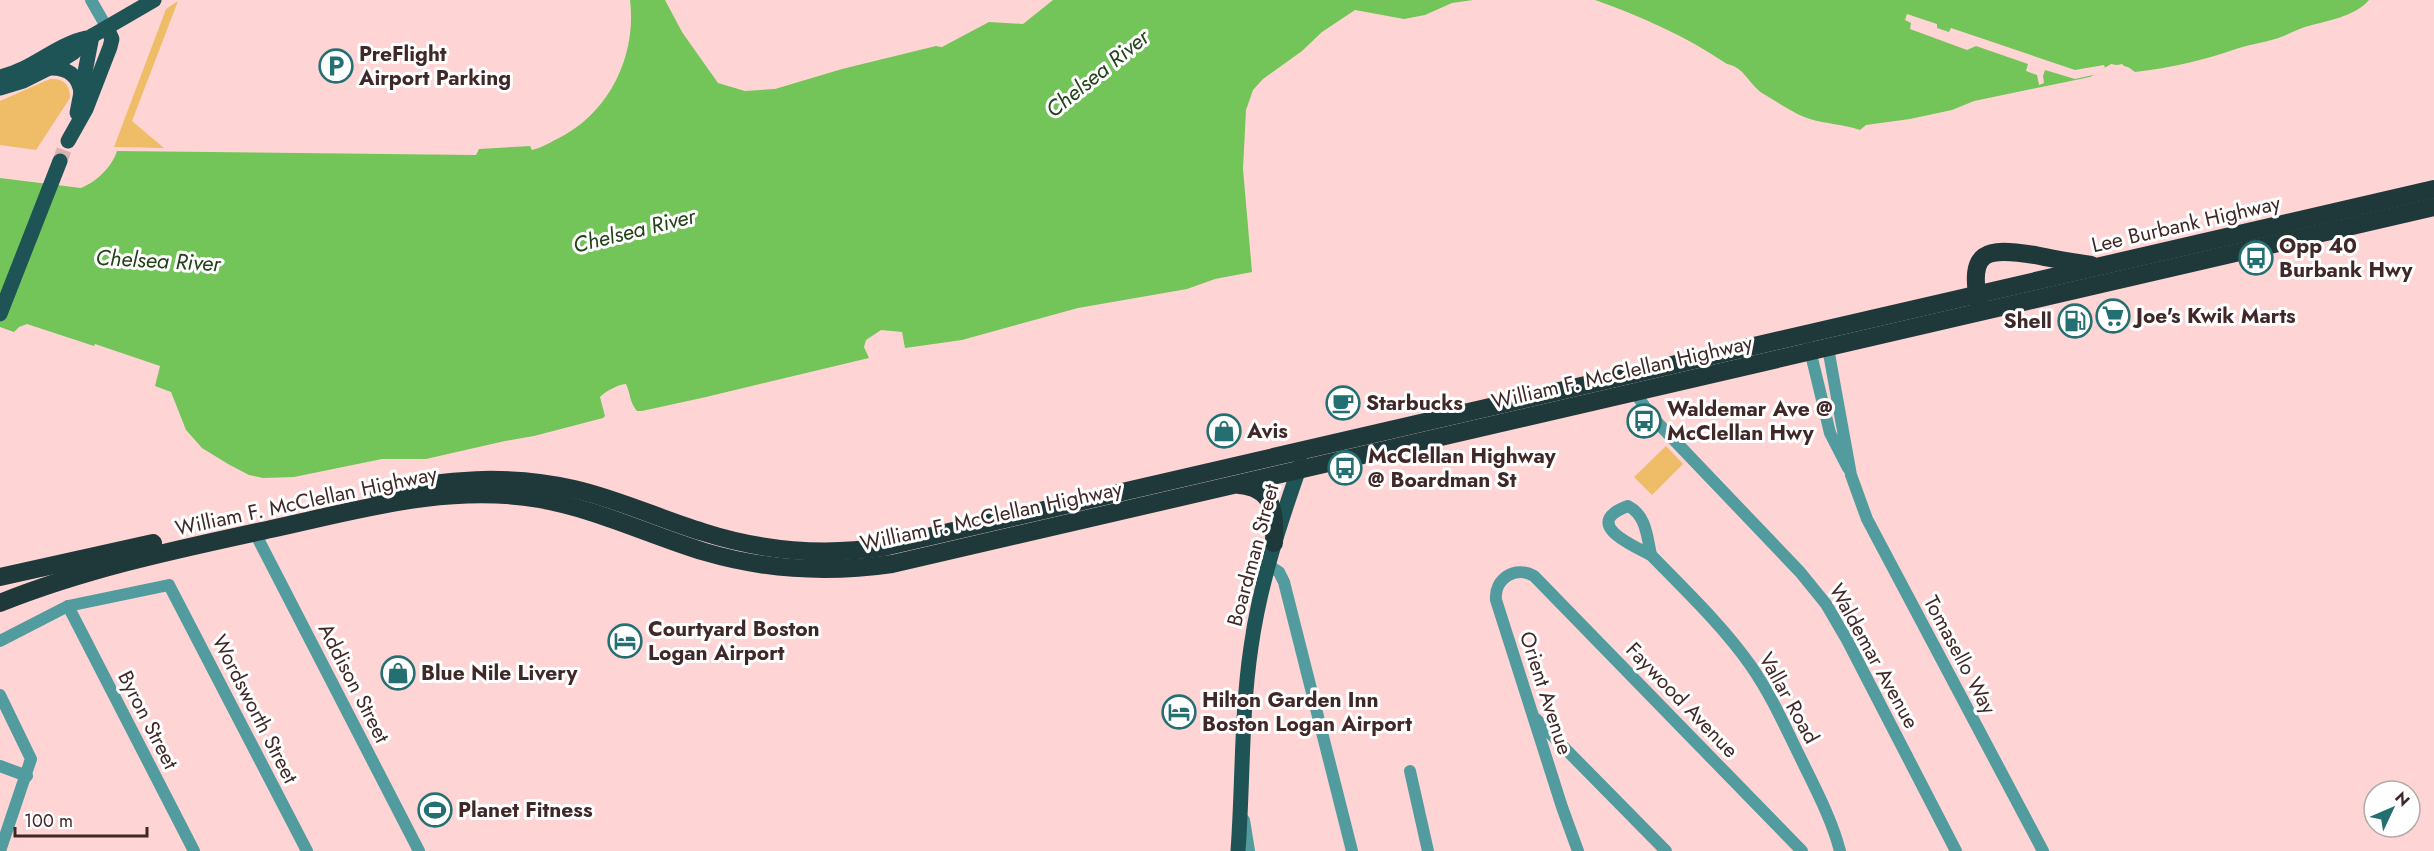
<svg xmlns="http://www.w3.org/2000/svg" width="2434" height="851" font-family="Jost,sans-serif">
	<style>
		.green { fill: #efbc67 }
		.water { fill: #73c559 }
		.pier { fill: #fed5d4 }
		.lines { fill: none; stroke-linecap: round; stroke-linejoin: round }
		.major-tunnel { stroke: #d8b2b2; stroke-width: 15; stroke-dasharray: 15 8; stroke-linecap: butt }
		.minor { stroke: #529c9f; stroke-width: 12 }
		.major { stroke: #1f5456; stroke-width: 15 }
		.highway { stroke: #1f393a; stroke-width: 18 }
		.labels { text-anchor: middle; stroke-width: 6; stroke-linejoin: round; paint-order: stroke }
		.poi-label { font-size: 21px; font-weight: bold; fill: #412828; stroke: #fff; text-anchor: start }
		.street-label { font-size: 21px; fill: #412828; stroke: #fff }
		.water-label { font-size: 22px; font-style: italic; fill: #224218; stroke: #fff }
	</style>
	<rect width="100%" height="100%" fill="#fed5d4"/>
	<g class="green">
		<path d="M 178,1 L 132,121 L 164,148 L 114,147 L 166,9 Z"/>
		<path d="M 50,79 C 64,78 70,85 70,98 L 36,150 L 0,145 L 0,101 Z"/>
		<path d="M 1666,446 L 1683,464 L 1652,495 L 1634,477 Z"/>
	</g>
	<g class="water">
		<path d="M 630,0 L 665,0 L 682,32 L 718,83 L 745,91 L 775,89 L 842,69 L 936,46 L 942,47 L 989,22 L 1023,24 L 1053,0 L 1473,0 L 1452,3 L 1425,15 L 1404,19 L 1355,10 L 1322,32 L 1302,51 L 1263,79 L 1253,90 L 1246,110 L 1243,169 L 1252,272 L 1215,279 L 1187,289 L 1078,308 L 962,340 L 905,348 L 902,332 L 881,330 L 866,340 L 864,347 L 869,358 L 706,397 L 642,411 L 637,411 C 629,401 631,395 626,384 C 617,385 606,391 600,397 L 605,416 L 603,418 L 534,436 L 505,441 L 426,459 L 382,459 L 294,477 L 263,478 L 249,475 L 228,464 L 202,448 L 186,430 L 171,392 L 155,386 L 160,366 L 95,344 L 94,346 L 27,324 L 19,327 L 14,332 L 0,327 L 0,178 L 81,188 C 96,182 112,167 117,151 L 476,155 L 479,149 L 530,146 L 532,150 C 541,148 549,143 557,139 C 609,114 637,56 630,0 Z"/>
		<path d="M 1595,0 L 2369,0 C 2355,17 2325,21 2305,27 C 2295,30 2286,36 2275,39 C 2263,43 2251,44 2239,48 C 2205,60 2171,68 2135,72 L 2128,67 L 2111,64 L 2090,77 L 1974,101 L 1952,110 L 1910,119 L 1866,125 L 1860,130 C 1843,124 1826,124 1810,119 C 1795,115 1776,101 1762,93 C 1749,84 1744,67 1727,64 C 1687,37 1641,16 1595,0 Z"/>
	</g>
	<path class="pier" d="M 1907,14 L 1937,24 L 1937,28 L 1949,32 L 1951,28 L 2075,70 L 2104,65 L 2105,68 L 2122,64 L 2134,75 L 2127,70 L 2112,67 L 2102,73 L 2075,79 L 2045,70 L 2043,76 L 2044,83 L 2039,85 L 2037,75 L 2026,71 L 2028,64 L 1976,46 L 1967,50 L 1910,29 L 1911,23 L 1905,20 Z"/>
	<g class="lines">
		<path class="major-tunnel" d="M 60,161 L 64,150"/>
		<g class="minor">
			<path d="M 91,0 L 107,28"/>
			<path d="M 1809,346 L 1830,433 L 1848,468"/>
			<path d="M 1828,348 L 1851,475 L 1867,519 L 2043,851"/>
			<path d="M 1635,393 L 1653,418 L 1800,572 L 1826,604 L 1847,640 L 1956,851"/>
			<path d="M 1628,506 C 1646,515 1647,536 1651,555 C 1631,545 1581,523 1628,506 Z"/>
			<path d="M 255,533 L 419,851"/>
			<path d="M 1651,555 C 1685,590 1723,626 1751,666 C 1772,696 1787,731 1803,763 C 1817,792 1832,820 1840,851"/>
			<path d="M 1268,565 L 1279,572 L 1284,582 L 1352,851"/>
			<path d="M 68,606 L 194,851"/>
			<path d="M 0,641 L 68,606 L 169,585 L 307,851"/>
			<path d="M 0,695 L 31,759 L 0,851"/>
			<path d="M 1536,719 L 1666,851"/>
			<path d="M 0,766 L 27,776"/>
			<path d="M 1410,771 L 1428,851"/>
			<path d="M 1244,820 L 1249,851"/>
			<path d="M 1578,851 L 1562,807 L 1496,600 C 1494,579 1515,565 1534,576 L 1802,851"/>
		</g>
		<g class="major">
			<path d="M 49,68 C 66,67 79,75 81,93"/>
			<path d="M 0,77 C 32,70 55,45 86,38"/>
			<path d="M 0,88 L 23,81 L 49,68 L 73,53 L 92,36 L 154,0"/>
			<path d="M 77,113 L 92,36"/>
			<path d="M 68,141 L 86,109 L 110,47 L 112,39 L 107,28"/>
			<path d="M 0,314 L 60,161"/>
			<path d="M 1238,851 C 1243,783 1241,714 1251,647 C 1260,583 1280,523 1301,463"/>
		</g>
		<g class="highway">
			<path d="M 1979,306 C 1968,250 1985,247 2035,255 C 2053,259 2072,262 2091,265"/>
			<path d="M 1239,485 C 1275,488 1275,513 1274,543"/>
			<path d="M 379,493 C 444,479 508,474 574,489 C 618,499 660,519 703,532 C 762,551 823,556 884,547 L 2434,189"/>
			<path d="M 0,577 L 153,543"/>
			<path d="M 0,603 C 87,568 179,549 271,529 C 359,510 448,483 539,499 C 597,509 649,535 705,552 C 766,570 830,573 892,564 L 2434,207"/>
		</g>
	</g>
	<defs>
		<g id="parking-ring" transform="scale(1.725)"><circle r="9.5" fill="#fff" stroke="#236f72" stroke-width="1.5"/><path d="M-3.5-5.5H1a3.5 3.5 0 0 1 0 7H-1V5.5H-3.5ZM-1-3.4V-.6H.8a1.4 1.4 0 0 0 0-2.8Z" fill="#236f72"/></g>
		<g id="bus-ring" transform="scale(1.725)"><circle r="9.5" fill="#fff" stroke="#236f72" stroke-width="1.5"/><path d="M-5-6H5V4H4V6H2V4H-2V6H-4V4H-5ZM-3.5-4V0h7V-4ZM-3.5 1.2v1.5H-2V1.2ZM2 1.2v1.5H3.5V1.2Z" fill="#236f72"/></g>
		<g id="supermarket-ring" transform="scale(1.725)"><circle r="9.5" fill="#fff" stroke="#236f72" stroke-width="1.5"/><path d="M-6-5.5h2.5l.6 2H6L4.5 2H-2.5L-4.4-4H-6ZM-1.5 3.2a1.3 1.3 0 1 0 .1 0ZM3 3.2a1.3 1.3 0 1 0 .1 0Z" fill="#236f72"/></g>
		<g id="fuel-ring" transform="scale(1.725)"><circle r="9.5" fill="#fff" stroke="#236f72" stroke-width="1.5"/><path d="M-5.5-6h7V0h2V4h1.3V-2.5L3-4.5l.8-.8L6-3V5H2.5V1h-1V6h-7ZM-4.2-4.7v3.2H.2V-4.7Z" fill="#236f72"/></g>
		<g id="cafe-ring" transform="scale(1.725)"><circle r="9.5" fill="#fff" stroke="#236f72" stroke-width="1.5"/><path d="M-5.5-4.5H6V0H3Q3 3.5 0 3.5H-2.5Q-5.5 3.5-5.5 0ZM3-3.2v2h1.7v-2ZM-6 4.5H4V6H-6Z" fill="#236f72"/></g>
		<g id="shop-ring" transform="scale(1.725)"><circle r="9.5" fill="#fff" stroke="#236f72" stroke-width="1.5"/><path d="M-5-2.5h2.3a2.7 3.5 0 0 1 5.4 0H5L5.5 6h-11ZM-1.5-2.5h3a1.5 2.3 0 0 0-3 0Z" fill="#236f72"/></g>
		<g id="hotel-ring" transform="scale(1.725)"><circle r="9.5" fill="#fff" stroke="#236f72" stroke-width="1.5"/><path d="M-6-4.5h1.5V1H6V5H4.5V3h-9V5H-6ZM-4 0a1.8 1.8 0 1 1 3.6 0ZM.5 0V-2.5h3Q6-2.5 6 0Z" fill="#236f72"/></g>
		<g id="stadium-ring" transform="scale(1.725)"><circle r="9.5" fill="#fff" stroke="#236f72" stroke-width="1.5"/><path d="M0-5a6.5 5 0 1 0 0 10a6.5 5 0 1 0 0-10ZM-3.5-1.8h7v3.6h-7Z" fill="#236f72"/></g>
	</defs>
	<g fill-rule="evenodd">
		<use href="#parking-ring" x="336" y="66"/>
		<use href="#bus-ring" x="2256" y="258"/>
		<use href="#supermarket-ring" x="2113" y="316"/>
		<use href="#fuel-ring" x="2075" y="321"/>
		<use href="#cafe-ring" x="1343" y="403"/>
		<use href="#bus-ring" x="1644" y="421"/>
		<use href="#shop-ring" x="1224" y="431"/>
		<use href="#bus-ring" x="1345" y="468"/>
		<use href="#hotel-ring" x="625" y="641"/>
		<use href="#shop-ring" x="398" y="673"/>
		<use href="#hotel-ring" x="1179" y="712"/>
		<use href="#stadium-ring" x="435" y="810"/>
	</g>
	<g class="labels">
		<g class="poi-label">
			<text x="359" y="61">PreFlight<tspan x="359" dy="24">Airport Parking</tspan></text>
			<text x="2279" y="253">Opp 40<tspan x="2279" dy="24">Burbank Hwy</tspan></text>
			<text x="2136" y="323">Joe's Kwik Marts</text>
			<text x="2052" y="328" text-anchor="end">Shell</text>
			<text x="1366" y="410">Starbucks</text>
			<text x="1667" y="416">Waldemar Ave @<tspan x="1667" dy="24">McClellan Hwy</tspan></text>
			<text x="1247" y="438">Avis</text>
			<text x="1368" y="463">McClellan Highway<tspan x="1368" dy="24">@ Boardman St</tspan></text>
			<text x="648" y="636">Courtyard Boston<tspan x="648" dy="24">Logan Airport</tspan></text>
			<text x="421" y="680">Blue Nile Livery</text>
			<text x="1202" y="707">Hilton Garden Inn<tspan x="1202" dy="24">Boston Logan Airport</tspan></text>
			<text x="458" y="817">Planet Fitness</text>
		</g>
		<g class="street-label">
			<text transform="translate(2186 224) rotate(-13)" y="7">Lee Burbank Highway</text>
			<text transform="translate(1622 372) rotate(-13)" y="7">William F. McClellan Highway</text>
			<text transform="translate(306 501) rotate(-12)" y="7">William F. McClellan Highway</text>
			<text transform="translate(991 516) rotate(-12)" y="7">William F. McClellan Highway</text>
			<text transform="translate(1253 555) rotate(-75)" y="7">Boardman Street</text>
			<text transform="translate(1960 655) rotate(62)" y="7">Tomasello Way</text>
			<text transform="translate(1874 656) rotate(61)" y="7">Waldemar Avenue</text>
			<text transform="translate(354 683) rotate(63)" y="7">Addison Street</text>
			<text transform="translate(1546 693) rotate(72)" y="7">Orient Avenue</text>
			<text transform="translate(1789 698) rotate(61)" y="7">Vallar Road</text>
			<text transform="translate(1682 700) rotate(46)" y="7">Faywood Avenue</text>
			<text transform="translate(255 709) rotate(63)" y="7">Wordsworth Street</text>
			<text transform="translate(148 720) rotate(63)" y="7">Byron Street</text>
		</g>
		<g class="water-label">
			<text transform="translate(1097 73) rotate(-39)" y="8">Chelsea River</text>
			<text transform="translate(634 230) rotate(-14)" y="8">Chelsea River</text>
			<text transform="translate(158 260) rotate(3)" y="8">Chelsea River</text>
		</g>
	</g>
	<g transform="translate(2392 809) rotate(46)"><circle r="28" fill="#ffffff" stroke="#b3a9a9" stroke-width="1.5"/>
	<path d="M0-4.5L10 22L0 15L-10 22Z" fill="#236f72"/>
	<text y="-9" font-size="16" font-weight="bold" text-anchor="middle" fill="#412828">N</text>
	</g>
	<path d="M15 827v9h132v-9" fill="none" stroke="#412828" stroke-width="3"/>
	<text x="24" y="827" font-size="18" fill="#412828" stroke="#ffffff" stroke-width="4.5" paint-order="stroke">100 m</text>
</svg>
